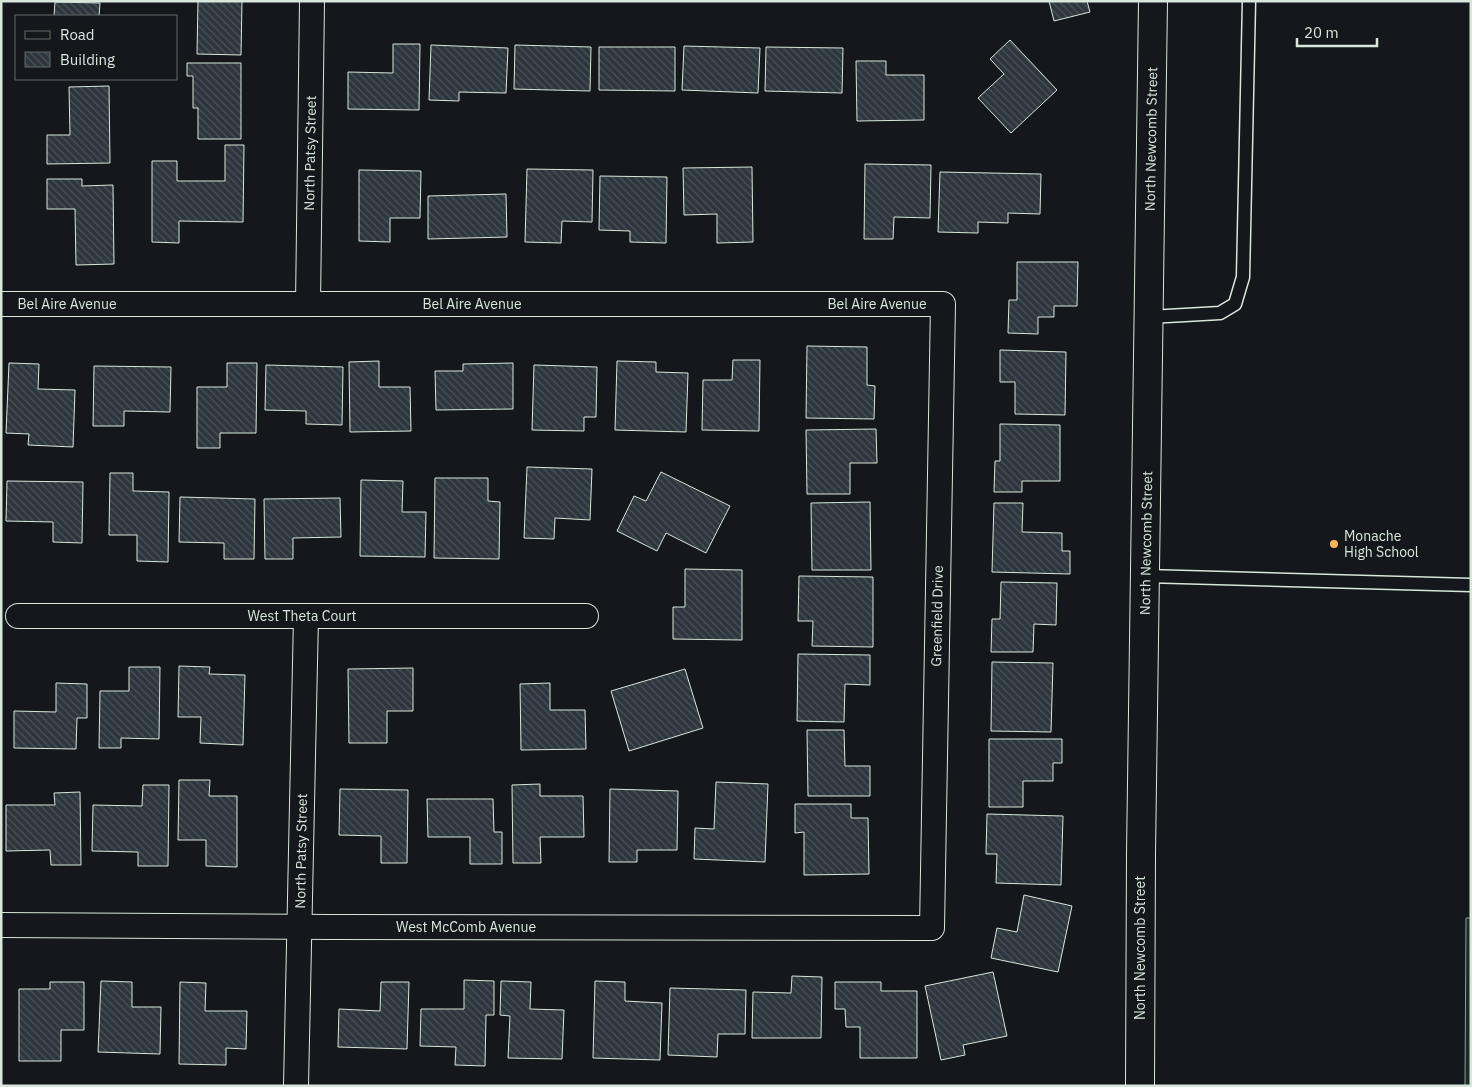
<svg xmlns="http://www.w3.org/2000/svg" width="1472" height="1087" font-family="'IBM Plex Sans',sans-serif">
	<style>
		.park { fill: #1a2d24; stroke: #939e99 }
		.building { fill: url(#building-back-hatch); stroke: #d8e6dc }
		.lines { fill: none; stroke-linecap: round; stroke-linejoin: round }
		.service-casing { stroke: #d8e6dc; stroke-width: 15 }
		.minor-casing { stroke: #d8e6dc; stroke-width: 26 }
		.secondary-casing { stroke: #d8e6dc; stroke-width: 30 }
		.service { stroke: #14181c; stroke-width: 12 }
		.minor { stroke: #14181c; stroke-width: 24 }
		.secondary { stroke: #14181c; stroke-width: 28 }
		.poi-dot { fill: #ffb74d; stroke: #14181c; stroke-width: 2 }
		.labels { text-anchor: middle; stroke-width: 4; stroke-linejoin: round; paint-order: stroke }
		.street-label { font-size: 14px; fill: #d8e6dc; stroke: #14181c }
		.poi-label { font-size: 14px; fill: #d8e6dc; stroke: #14181c; text-anchor: start }
	</style>
	<defs>
		<pattern id="building-back-hatch" width="6" height="6" patternUnits="userSpaceOnUse" patternTransform="scale(1.25)"><rect width="6" height="6" fill="#2c363c"/><path d="M-1 5l2 2M0 0l6 6M5-1l2 2" fill="none" stroke="#4a5358"/></pattern>
	</defs>
	<rect width="100%" height="100%" fill="#14181c"/>
	<path class="park" d="M 1466,918 L 1471,918 L 1471,1086 L 1465,1086 Z"/>
	<g class="building">
		<path d="M 198,1 L 242,1 L 241,55 L 197,54 Z"/>
		<path d="M 1049,1 L 1087,1 L 1090,12 L 1054,21 Z"/>
		<path d="M 55,2 L 100,3 L 99,16 L 54,16 Z"/>
		<path d="M 1010,40 L 1057,90 L 1011,133 L 978,98 L 1004,74 L 990,59 Z"/>
		<path d="M 393,44 L 420,44 L 419,110 L 348,109 L 348,72 L 393,73 Z"/>
		<path d="M 431,45 L 508,48 L 506,93 L 459,92 L 459,101 L 429,100 Z"/>
		<path d="M 515,45 L 591,47 L 590,91 L 514,89 Z"/>
		<path d="M 684,46 L 760,48 L 758,93 L 682,90 Z"/>
		<path d="M 599,47 L 675,47 L 675,91 L 599,90 Z"/>
		<path d="M 766,47 L 843,48 L 842,93 L 765,91 Z"/>
		<path d="M 856,61 L 886,61 L 886,75 L 924,75 L 924,120 L 857,121 Z"/>
		<path d="M 187,63 L 241,63 L 241,139 L 198,139 L 198,108 L 193,108 L 193,76 L 187,76 Z"/>
		<path d="M 109,86 L 110,163 L 47,164 L 47,135 L 70,135 L 69,87 Z"/>
		<path d="M 225,145 L 244,145 L 243,222 L 179,221 L 179,243 L 152,242 L 152,161 L 177,161 L 177,181 L 225,181 Z"/>
		<path d="M 865,164 L 931,165 L 930,218 L 894,217 L 893,239 L 864,239 Z"/>
		<path d="M 752,167 L 753,242 L 717,243 L 717,214 L 684,215 L 683,168 Z"/>
		<path d="M 527,169 L 593,170 L 592,222 L 562,221 L 561,243 L 525,242 Z"/>
		<path d="M 359,170 L 421,171 L 420,218 L 390,218 L 390,242 L 359,241 Z"/>
		<path d="M 940,172 L 1041,174 L 1040,214 L 1008,213 L 1008,223 L 978,222 L 978,233 L 938,232 Z"/>
		<path d="M 600,176 L 667,177 L 666,243 L 630,242 L 630,231 L 599,230 Z"/>
		<path d="M 47,179 L 82,179 L 82,186 L 113,185 L 114,264 L 76,265 L 75,209 L 47,209 Z"/>
		<path d="M 506,194 L 507,237 L 428,239 L 428,196 Z"/>
		<path d="M 1017,262 L 1078,262 L 1077,306 L 1054,306 L 1054,317 L 1038,317 L 1038,334 L 1008,333 L 1009,300 L 1017,300 Z"/>
		<path d="M 807,346 L 867,347 L 867,385 L 875,386 L 874,419 L 806,418 Z"/>
		<path d="M 1000,350 L 1066,352 L 1065,415 L 1015,414 L 1015,382 L 1000,382 Z"/>
		<path d="M 733,360 L 760,360 L 759,431 L 702,430 L 703,380 L 732,380 Z"/>
		<path d="M 379,361 L 379,387 L 410,387 L 411,431 L 350,432 L 349,362 Z"/>
		<path d="M 617,361 L 656,362 L 656,372 L 688,373 L 686,432 L 615,430 Z"/>
		<path d="M 9,363 L 39,364 L 38,389 L 75,390 L 73,447 L 28,445 L 29,434 L 6,433 Z"/>
		<path d="M 227,363 L 257,363 L 256,433 L 220,433 L 220,448 L 197,448 L 197,387 L 227,387 Z"/>
		<path d="M 513,363 L 513,409 L 436,410 L 435,371 L 463,371 L 463,364 Z"/>
		<path d="M 266,365 L 343,367 L 342,425 L 306,424 L 306,411 L 265,410 Z"/>
		<path d="M 534,365 L 597,367 L 596,417 L 584,417 L 584,431 L 532,430 Z"/>
		<path d="M 94,366 L 171,367 L 170,412 L 124,411 L 124,426 L 93,426 Z"/>
		<path d="M 1000,424 L 1060,425 L 1060,481 L 1022,481 L 1022,492 L 994,492 L 995,461 L 1000,461 Z"/>
		<path d="M 876,429 L 877,463 L 850,463 L 850,494 L 807,494 L 806,430 Z"/>
		<path d="M 527,467 L 592,469 L 590,520 L 555,518 L 554,539 L 524,538 Z"/>
		<path d="M 661,472 L 730,506 L 706,553 L 666,533 L 657,551 L 617,531 L 634,496 L 646,501 Z"/>
		<path d="M 110,473 L 133,473 L 133,491 L 169,492 L 168,562 L 137,561 L 137,535 L 109,535 Z"/>
		<path d="M 435,478 L 488,478 L 488,501 L 500,502 L 499,559 L 434,558 Z"/>
		<path d="M 361,480 L 403,481 L 402,512 L 426,512 L 425,557 L 360,556 Z"/>
		<path d="M 7,481 L 83,482 L 82,543 L 53,542 L 53,522 L 6,521 Z"/>
		<path d="M 180,497 L 255,499 L 254,559 L 224,559 L 224,543 L 179,542 Z"/>
		<path d="M 340,498 L 341,537 L 293,538 L 293,559 L 265,559 L 264,499 Z"/>
		<path d="M 870,502 L 871,570 L 812,570 L 811,503 Z"/>
		<path d="M 994,503 L 1023,503 L 1022,532 L 1062,533 L 1062,551 L 1070,551 L 1070,574 L 992,572 Z"/>
		<path d="M 685,569 L 742,570 L 742,640 L 673,639 L 673,607 L 685,607 Z"/>
		<path d="M 799,576 L 873,577 L 873,647 L 812,646 L 813,621 L 798,621 Z"/>
		<path d="M 1001,582 L 1057,583 L 1056,625 L 1034,624 L 1033,652 L 991,652 L 992,619 L 1000,619 Z"/>
		<path d="M 798,654 L 870,655 L 870,685 L 845,684 L 844,722 L 797,721 Z"/>
		<path d="M 992,662 L 1053,663 L 1051,732 L 991,731 Z"/>
		<path d="M 179,666 L 210,667 L 209,674 L 245,675 L 243,745 L 200,743 L 201,717 L 178,717 Z"/>
		<path d="M 129,667 L 160,667 L 159,739 L 121,738 L 121,748 L 99,748 L 100,691 L 129,691 Z"/>
		<path d="M 413,668 L 413,711 L 387,711 L 387,743 L 349,743 L 348,669 Z"/>
		<path d="M 685,669 L 703,728 L 629,751 L 611,691 Z"/>
		<path d="M 56,683 L 87,684 L 87,718 L 77,718 L 76,749 L 14,748 L 14,711 L 56,712 Z"/>
		<path d="M 550,683 L 550,710 L 585,710 L 586,749 L 521,750 L 520,684 Z"/>
		<path d="M 807,730 L 844,730 L 845,766 L 870,766 L 870,796 L 808,796 Z"/>
		<path d="M 989,739 L 1062,739 L 1062,763 L 1053,763 L 1053,781 L 1023,781 L 1023,807 L 989,807 Z"/>
		<path d="M 179,780 L 210,780 L 209,796 L 237,796 L 237,867 L 206,866 L 206,840 L 178,840 Z"/>
		<path d="M 716,782 L 768,784 L 765,862 L 694,859 L 695,828 L 714,829 Z"/>
		<path d="M 540,784 L 540,796 L 583,796 L 584,837 L 540,837 L 541,863 L 513,863 L 512,785 Z"/>
		<path d="M 143,785 L 169,785 L 168,866 L 138,866 L 138,852 L 92,851 L 93,805 L 142,806 Z"/>
		<path d="M 340,789 L 408,790 L 407,863 L 381,863 L 381,836 L 339,835 Z"/>
		<path d="M 610,789 L 678,791 L 677,850 L 637,850 L 637,862 L 609,862 Z"/>
		<path d="M 80,792 L 81,865 L 51,865 L 50,850 L 6,851 L 6,805 L 55,805 L 54,793 Z"/>
		<path d="M 427,799 L 493,799 L 494,832 L 502,832 L 502,864 L 470,864 L 470,837 L 428,837 Z"/>
		<path d="M 795,804 L 851,804 L 851,818 L 868,818 L 869,874 L 804,875 L 804,832 L 795,833 Z"/>
		<path d="M 987,814 L 1063,816 L 1061,885 L 996,883 L 997,854 L 986,854 Z"/>
		<path d="M 1024,895 L 1072,906 L 1058,972 L 991,958 L 997,928 L 1017,932 Z"/>
		<path d="M 993,972 L 1007,1036 L 963,1045 L 965,1055 L 941,1060 L 925,986 Z"/>
		<path d="M 792,976 L 822,977 L 821,1038 L 752,1038 L 753,992 L 791,993 Z"/>
		<path d="M 464,980 L 494,981 L 494,1015 L 486,1015 L 485,1066 L 455,1065 L 456,1047 L 420,1046 L 421,1009 L 464,1009 Z"/>
		<path d="M 101,981 L 132,982 L 132,1007 L 161,1007 L 160,1054 L 98,1052 Z"/>
		<path d="M 501,981 L 531,982 L 530,1009 L 564,1010 L 562,1059 L 508,1058 L 510,1016 L 500,1015 Z"/>
		<path d="M 595,981 L 625,982 L 625,1001 L 662,1003 L 660,1060 L 593,1058 Z"/>
		<path d="M 50,982 L 84,982 L 84,1030 L 61,1030 L 61,1061 L 19,1061 L 19,989 L 50,989 Z"/>
		<path d="M 180,982 L 206,983 L 205,1011 L 247,1011 L 246,1049 L 226,1048 L 226,1065 L 179,1064 Z"/>
		<path d="M 381,982 L 409,982 L 407,1049 L 338,1047 L 339,1009 L 380,1011 Z"/>
		<path d="M 835,982 L 881,982 L 881,991 L 917,991 L 917,1058 L 860,1058 L 860,1027 L 846,1027 L 845,1009 L 835,1009 Z"/>
		<path d="M 670,988 L 746,990 L 745,1034 L 718,1034 L 717,1057 L 668,1055 Z"/>
	</g>
	<g class="lines">
		<g class="service-casing">
			<g id="service">
				<path d="M 1149,317 L 1220,313 L 1235,304 L 1243,277 L 1249,1"/>
				<path d="M 1145,576 L 1471,585"/>
			</g>
		</g>
		<g class="minor-casing">
			<g id="minor">
				<path d="M 1,304 L 943,304 L 932,928 L 331,927 L 1,925"/>
				<path d="M 308,304 L 312,1"/>
				<path d="M 18,616 L 586,616"/>
				<path d="M 296,1086 L 306,616"/>
			</g>
		</g>
		<g class="secondary-casing">
			<path id="secondary" d="M 1140,1086 L 1141,854 L 1153,1"/>
		</g>
		<use href="#service" class="service"/>
		<use href="#minor" class="minor"/>
		<use href="#secondary" class="secondary"/>
	</g>
	<circle class="poi-dot" cx="1334" cy="544" r="5"/>
	<g class="labels">
		<g class="street-label">
			<text transform="translate(1151 139) rotate(-89)" y="5">North Newcomb Street</text>
			<text transform="translate(310 153) rotate(-89)" y="5">North Patsy Street</text>
			<text x="67" y="309">Bel Aire Avenue</text>
			<text x="472" y="309">Bel Aire Avenue</text>
			<text x="877" y="309">Bel Aire Avenue</text>
			<text transform="translate(1146 543) rotate(-89)" y="5">North Newcomb Street</text>
			<text x="302" y="621">West Theta Court</text>
			<text transform="translate(937 616) rotate(-89)" y="5">Greenfield Drive</text>
			<text transform="translate(301 851) rotate(-89)" y="5">North Patsy Street</text>
			<text x="466" y="932">West McComb Avenue</text>
			<text transform="translate(1140 948) rotate(-90)" y="5">North Newcomb Street</text>
		</g>
		<g class="poi-label">
			<text x="1344" y="541">Monache<tspan x="1344" dy="16">High School</tspan></text>
		</g>
	</g>
	<rect width="1472" height="1087" fill="none" stroke="#d8e6dc" stroke-width="5"/>
	<rect x="15" y="15" width="162" height="65" fill="#14181c" stroke="#626a69"/>
	<rect x="25" y="31" width="25" height="8" fill="#14181c" stroke="#626a69"/>
	<text x="60" y="40" font-size="15" fill="#d8e6dc">Road</text>
	<rect x="25" y="52" width="25" height="15" fill="url(#building-back-hatch)" stroke="#626a69"/>
	<text x="60" y="65" font-size="15" fill="#d8e6dc">Building</text>
	<path d="M1297 38v8h80v-8" fill="none" stroke="#d8e6dc" stroke-width="2.5"/>
	<text x="1304" y="38" font-size="15" fill="#d8e6dc" stroke="#14181c" stroke-width="4" paint-order="stroke">20 m</text>
</svg>
